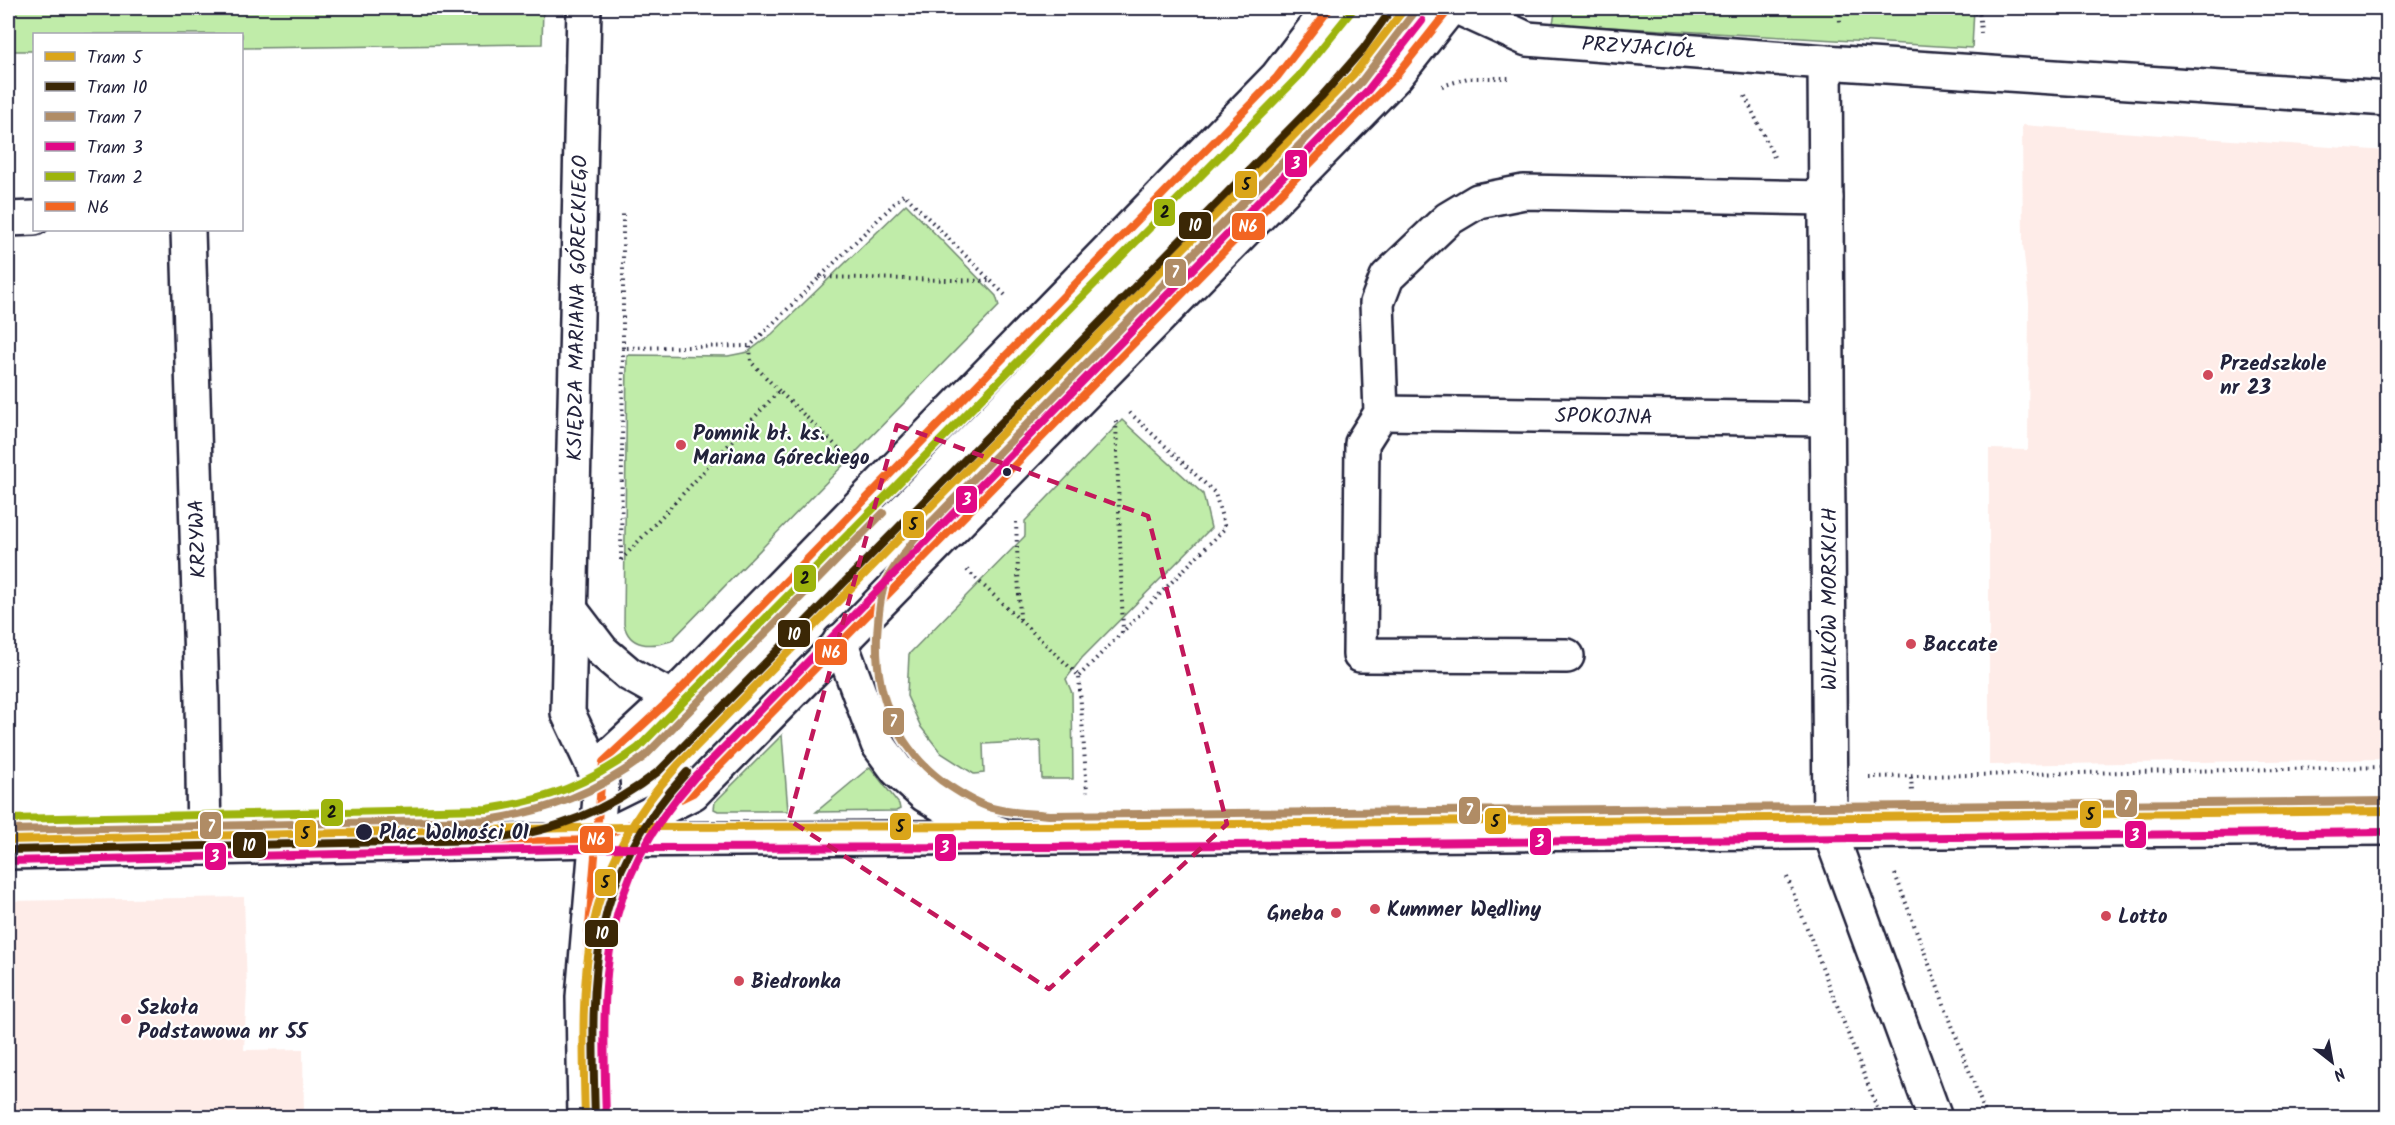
<svg xmlns="http://www.w3.org/2000/svg" width="2395" height="1125" font-family="Kalam,sans-serif">
	<style>
		.built { fill: #feece8 }
		.green { fill: #c0eca9; stroke: #718772; stroke-width: 1.5 }
		.lines { fill: none; stroke-linecap: round; stroke-linejoin: round }
		.minor-casing { stroke: #22223b; stroke-width: 38 }
		.path { stroke: #22223b; stroke-width: 4; stroke-dasharray: 1.5 4.5; stroke-linecap: butt }
		.minor { stroke: #fff; stroke-width: 33 }
		.bus-1-casing { stroke: #fff; stroke-width: 12 }
		.bus-1 { stroke: #f26522; stroke-width: 8 }
		.tram-1-casing { stroke: #fff; stroke-width: 12 }
		.tram-2-casing { stroke: #fff; stroke-width: 12 }
		.tram-3-casing { stroke: #fff; stroke-width: 12 }
		.tram-4-casing { stroke: #fff; stroke-width: 12 }
		.tram-5-casing { stroke: #fff; stroke-width: 12 }
		.tram-1 { stroke: #daa51a; stroke-width: 8 }
		.tram-2 { stroke: #3b2706; stroke-width: 8 }
		.tram-3 { stroke: #b08c65; stroke-width: 8 }
		.tram-4 { stroke: #e10886; stroke-width: 8 }
		.tram-5 { stroke: #9db40c; stroke-width: 8 }
		.marked { fill: none; stroke: #c2185b; stroke-width: 4.5; stroke-dasharray: 12 8; stroke-linejoin: round }
		.poi-dot { fill: #d1495b; stroke: #fff; stroke-width: 2 }
		.bus-dot { fill: #22223b; stroke: #fff; stroke-width: 2 }
		.labels { text-anchor: middle; stroke-width: 4.5; stroke-linejoin: round; paint-order: stroke }
		.street-label { font-size: 21px; fill: #22223b; stroke: #fff }
		.poi-label { font-size: 21px; font-weight: bold; fill: #22223b; stroke: #fff; text-anchor: start }
		.stop-label { font-size: 21px; font-weight: bold; fill: #22223b; stroke: #fff; text-anchor: start }
		.line-badge { stroke: #fff; stroke-width: 2 }
		.badge-label { font-size: 16px; text-anchor: middle; font-weight: bold; fill: #fff }
		.pale-badge-label { font-size: 16px; text-anchor: middle; font-weight: bold; fill: #111 }
	</style>
	<rect width="100%" height="100%" fill="#fff"/>
	<filter id="ink" filterUnits="userSpaceOnUse"><feTurbulence type="fractalNoise" baseFrequency=".0167" numOctaves="2"/><feDisplacementMap in="SourceGraphic" scale="12" xChannelSelector="R" yChannelSelector="G"/><feConvolveMatrix kernelMatrix="1 2 1 2 8 2 1 2 1" color-interpolation-filters="sRGB"/></filter>
	<g filter="url(#ink)">
		<g class="built">
			<path d="M 2022,125 L 2387,151 L 2387,759 L 1989,765 L 1989,449 L 2028,450 L 2029,302 L 2023,245 Z"/>
			<path d="M 244,897 L 247,989 L 244,1050 L 303,1049 L 304,1117 L 8,1117 L 8,901 Z"/>
		</g>
		<g class="green">
			<path d="M 8,8 L 543,8 L 542,44 L 242,48 L 242,34 L 34,34 L 34,51 L 8,51 Z"/>
			<path d="M 1556,8 L 1974,8 L 1972,48 L 1559,24 L 1553,23 Z"/>
			<path d="M 906,204 L 996,296 L 999,306 L 671,641 C 651,647 629,648 624,624 L 627,355 L 728,356 L 748,352 L 772,334 Z"/>
			<path d="M 1122,420 L 1203,494 L 1211,528 L 1082,658 L 1066,679 L 1072,693 L 1073,779 L 1042,779 L 1041,741 L 983,744 L 984,773 L 974,774 L 941,753 L 921,727 L 907,696 L 909,654 L 1025,536 L 1025,521 Z"/>
			<path d="M 782,735 L 788,811 L 718,811 L 714,809 L 715,802 Z"/>
			<path d="M 870,767 L 899,804 L 900,809 L 896,811 L 816,812 Z"/>
		</g>
		<g class="lines">
			<g class="minor-casing">
				<g id="minor">
					<path d="M 584,8 L 568,713 L 602,785"/>
					<path d="M 1459,8 L 1527,39 L 1825,62 L 2388,99"/>
					<path d="M 1825,62 L 1830,832 L 1935,1118"/>
					<path d="M 8,219 L 34,218"/>
					<path d="M 188,230 L 202,699 L 204,848"/>
					<path d="M 1381,413 L 1827,419"/>
					<path d="M 570,609 L 602,651 L 629,674 L 672,698"/>
					<path d="M 840,641 L 878,744 L 897,770 L 925,795 L 979,826 L 1001,834"/>
					<path d="M 1567,656 L 1360,655 L 1362,443 L 1381,413 L 1377,303 L 1387,277 L 1448,219 L 1478,201 L 1524,192 L 1826,198"/>
					<path d="M 604,837 L 693,793 L 1396,76 L 1450,8"/>
					<path d="M 8,852 L 597,840 L 2388,828"/>
					<path d="M 585,1118 L 583,997 L 603,762 L 672,698 L 1277,77 L 1330,8"/>
				</g>
			</g>
			<g class="path">
				<path d="M 1839,8 L 1840,22"/>
				<path d="M 1972,8 L 1978,15"/>
				<path d="M 1979,8 L 1981,33"/>
				<path d="M 1442,86 L 1468,78 L 1512,78"/>
				<path d="M 1745,96 L 1774,157"/>
				<path d="M 819,277 L 991,281"/>
				<path d="M 623,348 L 623,210"/>
				<path d="M 779,391 L 751,362 L 750,346 L 904,194 L 1007,297"/>
				<path d="M 1116,421 L 1123,632"/>
				<path d="M 1016,522 L 1020,619"/>
				<path d="M 621,560 L 623,348 L 750,346"/>
				<path d="M 621,560 L 779,391 L 850,459"/>
				<path d="M 967,570 L 1079,676 L 1087,792"/>
				<path d="M 1079,676 L 1225,528 L 1215,493 L 1127,410"/>
				<path d="M 1869,777 L 2388,767"/>
				<path d="M 1911,777 L 1912,792"/>
				<path d="M 1895,874 L 1987,1118"/>
				<path d="M 1787,877 L 1881,1118"/>
			</g>
			<use href="#minor" class="minor"/>
			<g class="bus-1-casing">
				<g id="bus-1">
					<path d="M 8,852 L 597,840 L 693,793 L 1396,76 L 1450,8"/>
					<path d="M 585,1118 L 583,997 L 603,762 L 672,698 L 1277,77 L 1330,8"/>
				</g>
			</g>
			<use href="#bus-1" class="bus-1"/>
			<g class="tram-1-casing">
				<g id="tram-1">
					<path d="M 8,840 L 624,827 L 1049,826 L 2388,811"/>
					<path d="M 585,1118 C 581,975 577,876 679,764 L 1353,75 L 1405,8"/>
				</g>
			</g>
			<g class="tram-2-casing">
				<g id="tram-2">
					<path d="M 8,850 L 489,840 C 553,832 608,811 659,771 L 1321,97 L 1363,49 L 1388,14"/>
					<path d="M 595,1118 C 591,978 586,882 687,772"/>
				</g>
			</g>
			<g class="tram-3-casing">
				<g id="tram-3">
					<path d="M 1413,14 L 1361,82 L 914,540 C 903,555 891,569 884,586 C 879,602 878,620 877,636 C 875,694 895,745 942,781 C 955,790 970,800 986,806 C 1006,813 1028,813 1049,815 L 2388,801"/>
					<path d="M 8,830 L 488,820 C 551,810 594,794 645,756 L 883,513"/>
				</g>
			</g>
			<g class="tram-4-casing">
				<g id="tram-4">
					<path d="M 8,861 L 624,848 L 1049,847 L 2388,832"/>
					<path d="M 606,1117 C 602,982 597,886 694,778 L 1368,90 L 1422,21"/>
				</g>
			</g>
			<g class="tram-5-casing">
				<path id="tram-5" d="M 8,819 L 487,809 C 548,800 589,784 638,748 L 1299,76 L 1354,8"/>
			</g>
			<use href="#tram-1" class="tram-1"/>
			<use href="#tram-2" class="tram-2"/>
			<use href="#tram-3" class="tram-3"/>
			<use href="#tram-4" class="tram-4"/>
			<use href="#tram-5" class="tram-5"/>
		</g>
	</g>
	<path class="marked" d="M 897,425 L 1148,516 L 1227,824 L 1049,989 L 789,820 Z"/>
	<g class="poi-dot">
		<circle cx="2208" cy="375" r="6"/>
		<circle cx="681" cy="445" r="6"/>
		<circle cx="1911" cy="644" r="6"/>
		<circle cx="1375" cy="909" r="6"/>
		<circle cx="1336" cy="913" r="6"/>
		<circle cx="2106" cy="916" r="6"/>
		<circle cx="739" cy="981" r="6"/>
		<circle cx="126" cy="1019" r="6"/>
	</g>
	<g class="bus-dot">
		<circle cx="1007" cy="472" r="5"/>
		<circle cx="364" cy="832" r="9"/>
	</g>
	<g class="labels">
		<g class="street-label">
			<text transform="translate(1639 47) rotate(4)" y="7">PRZYJACIÓŁ</text>
			<text transform="translate(577 308) rotate(-89)" y="7">KSIĘDZA MARIANA GÓRECKIEGO</text>
			<text transform="translate(1604 416) rotate(1)" y="7">SPOKOJNA</text>
			<text transform="translate(197 539) rotate(-92)" y="7">KRZYWA</text>
			<text transform="translate(1829 599) rotate(-90)" y="7">WILKÓW MORSKICH</text>
		</g>
		<g class="poi-label">
			<text x="2220" y="370">Przedszkole<tspan x="2220" dy="24">nr 23</tspan></text>
			<text x="693" y="440">Pomnik bł. ks.<tspan x="693" dy="24">Mariana Góreckiego</tspan></text>
			<text x="1923" y="651">Baccate</text>
			<text x="1387" y="916">Kummer Wędliny</text>
			<text x="1324" y="920" text-anchor="end">Gneba</text>
			<text x="2118" y="923">Lotto</text>
			<text x="751" y="988">Biedronka</text>
			<text x="138" y="1014">Szkoła<tspan x="138" dy="24">Podstawowa nr 55</tspan></text>
		</g>
		<g class="stop-label">
			<text x="379" y="839">Plac Wolności 01</text>
		</g>
	</g>
	<g class="line-badge">
		<rect x="1284" y="149" width="24" height="29" rx="6" fill="#e10886"/>
		<rect x="1234" y="170" width="24" height="29" rx="6" fill="#daa51a"/>
		<rect x="1153" y="198" width="23" height="29" rx="6" fill="#9db40c"/>
		<rect x="1178" y="211" width="34" height="29" rx="6" fill="#3b2706"/>
		<rect x="1231" y="212" width="35" height="29" rx="6" fill="#f26522"/>
		<rect x="1164" y="258" width="23" height="29" rx="6" fill="#b08c65"/>
		<rect x="955" y="485" width="23" height="29" rx="6" fill="#e10886"/>
		<rect x="902" y="510" width="23" height="29" rx="6" fill="#daa51a"/>
		<rect x="793" y="564" width="24" height="29" rx="6" fill="#9db40c"/>
		<rect x="777" y="619" width="34" height="29" rx="6" fill="#3b2706"/>
		<rect x="814" y="638" width="34" height="28" rx="6" fill="#f26522"/>
		<rect x="882" y="707" width="23" height="29" rx="6" fill="#b08c65"/>
		<rect x="2115" y="789" width="23" height="29" rx="6" fill="#b08c65"/>
		<rect x="1458" y="796" width="23" height="29" rx="6" fill="#b08c65"/>
		<rect x="320" y="798" width="24" height="29" rx="6" fill="#9db40c"/>
		<rect x="2079" y="800" width="23" height="29" rx="6" fill="#daa51a"/>
		<rect x="1484" y="807" width="23" height="28" rx="6" fill="#daa51a"/>
		<rect x="199" y="811" width="23" height="29" rx="6" fill="#b08c65"/>
		<rect x="889" y="812" width="23" height="29" rx="6" fill="#daa51a"/>
		<rect x="294" y="819" width="23" height="29" rx="6" fill="#daa51a"/>
		<rect x="2124" y="820" width="23" height="29" rx="6" fill="#e10886"/>
		<rect x="579" y="825" width="35" height="29" rx="6" fill="#f26522"/>
		<rect x="1529" y="827" width="23" height="29" rx="6" fill="#e10886"/>
		<rect x="232" y="831" width="35" height="28" rx="6" fill="#3b2706"/>
		<rect x="934" y="833" width="23" height="29" rx="6" fill="#e10886"/>
		<rect x="204" y="842" width="23" height="29" rx="6" fill="#e10886"/>
		<rect x="594" y="868" width="23" height="29" rx="6" fill="#daa51a"/>
		<rect x="584" y="919" width="35" height="29" rx="6" fill="#3b2706"/>
	</g>
	<g class="badge-label">
		<text x="1296" y="169">3</text>
		<text x="1195" y="231">10</text>
		<text x="1248" y="232">N6</text>
		<text x="1175" y="278">7</text>
		<text x="967" y="505">3</text>
		<text x="794" y="640">10</text>
		<text x="831" y="658">N6</text>
		<text x="893" y="727">7</text>
		<text x="2127" y="810">7</text>
		<text x="1469" y="816">7</text>
		<text x="211" y="832">7</text>
		<text x="2135" y="841">3</text>
		<text x="596" y="845">N6</text>
		<text x="1540" y="847">3</text>
		<text x="249" y="851">10</text>
		<text x="945" y="853">3</text>
		<text x="215" y="862">3</text>
		<text x="602" y="939">10</text>
	</g>
	<g class="pale-badge-label">
		<text x="1246" y="190">5</text>
		<text x="1165" y="218">2</text>
		<text x="913" y="530">5</text>
		<text x="805" y="584">2</text>
		<text x="332" y="818">2</text>
		<text x="2090" y="820">5</text>
		<text x="1495" y="827">5</text>
		<text x="900" y="832">5</text>
		<text x="305" y="839">5</text>
		<text x="605" y="888">5</text>
	</g>
	<rect width="2395" height="1125" fill="none" stroke="#fff" stroke-width="30"/>
	<rect x="15" y="15" width="2365" height="1095" fill="none" stroke="#22223b" stroke-width="2" filter="url(#ink)"/>
	<rect x="33" y="33" width="210" height="198" fill="#ffffff" stroke="#a7a7b1" stroke-width="1.5"/>
	<rect x="45" y="52" width="30" height="9" fill="#daa51a" stroke="#a7a7b1" stroke-width="1.5"/>
	<text x="87" y="63" font-size="18" fill="#22223b">Tram 5</text>
	<rect x="45" y="82" width="30" height="9" fill="#3b2706" stroke="#a7a7b1" stroke-width="1.5"/>
	<text x="87" y="93" font-size="18" fill="#22223b">Tram 10</text>
	<rect x="45" y="112" width="30" height="9" fill="#b08c65" stroke="#a7a7b1" stroke-width="1.5"/>
	<text x="87" y="123" font-size="18" fill="#22223b">Tram 7</text>
	<rect x="45" y="142" width="30" height="9" fill="#e10886" stroke="#a7a7b1" stroke-width="1.5"/>
	<text x="87" y="153" font-size="18" fill="#22223b">Tram 3</text>
	<rect x="45" y="172" width="30" height="9" fill="#9db40c" stroke="#a7a7b1" stroke-width="1.5"/>
	<text x="87" y="183" font-size="18" fill="#22223b">Tram 2</text>
	<rect x="45" y="202" width="30" height="9" fill="#f26522" stroke="#a7a7b1" stroke-width="1.5"/>
	<text x="87" y="213" font-size="18" fill="#22223b">N6</text>
	<g transform="translate(2332 1062) rotate(149)" stroke="#ffffff" stroke-width="4.5" paint-order="stroke">
	<path d="M0-4.5L10 22L0 15L-10 22Z" fill="#22223b"/>
	<text y="-9" font-size="16" font-weight="bold" text-anchor="middle" fill="#22223b">N</text>
	</g>
</svg>
